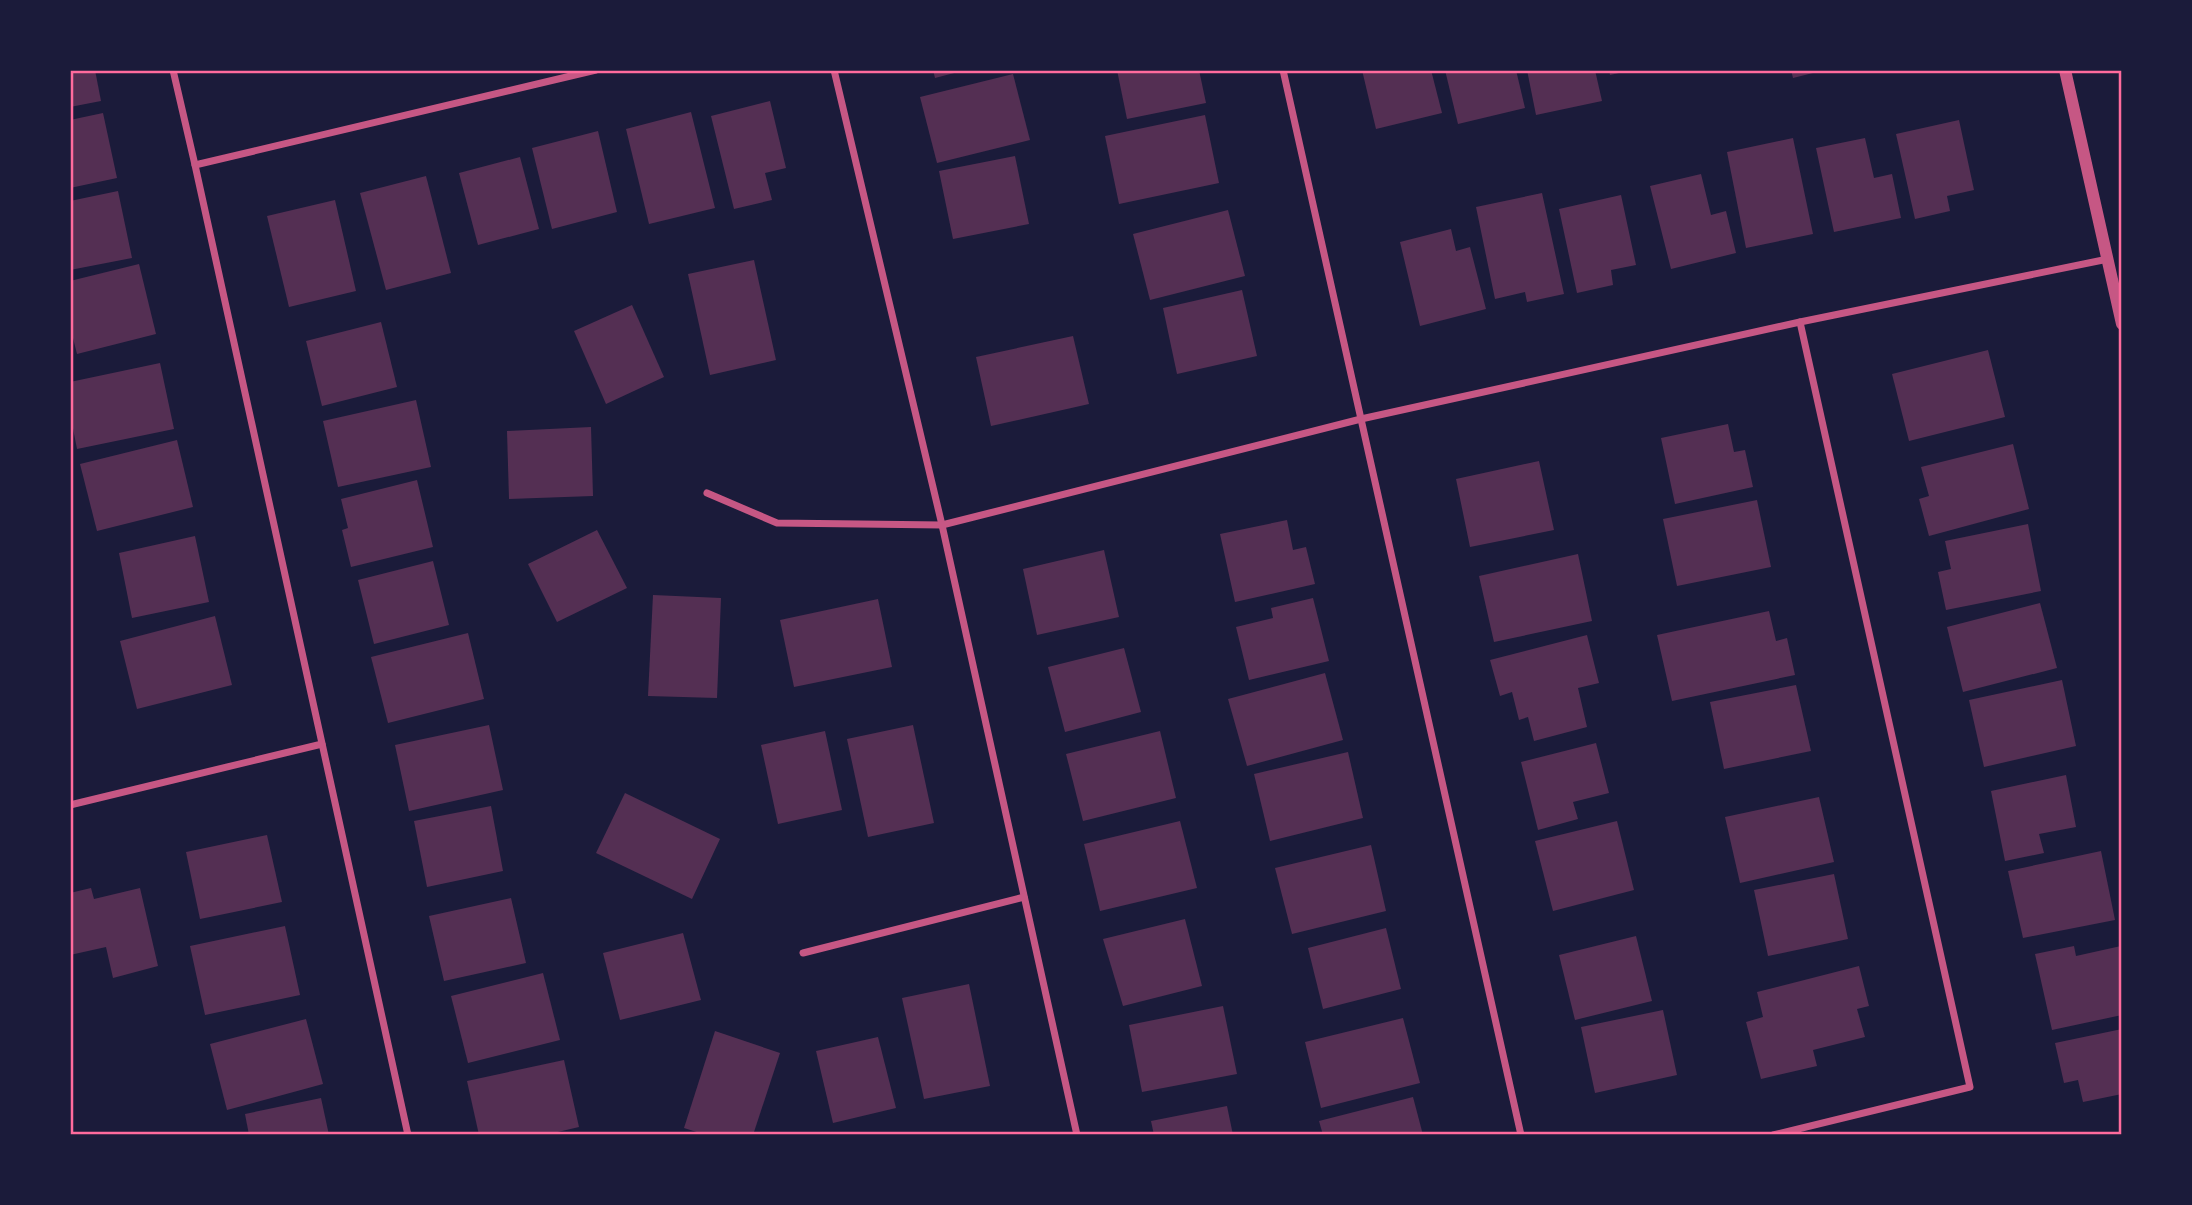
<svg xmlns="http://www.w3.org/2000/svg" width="2192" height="1205" font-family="'Fira Sans',sans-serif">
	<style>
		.building { fill: #542f53 }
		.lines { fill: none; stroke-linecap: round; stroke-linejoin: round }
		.minor { stroke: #c65784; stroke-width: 7 }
		.tertiary { stroke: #c65784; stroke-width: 12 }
		.neatline { fill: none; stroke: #ff6b9d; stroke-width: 2.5 }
	</style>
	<rect width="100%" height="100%" fill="#1b1b3a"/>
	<g class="building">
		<path d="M 70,70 L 95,70 L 101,101 L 70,107 Z"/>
		<path d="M 933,70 L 962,70 L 962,71 L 935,78 Z"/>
		<path d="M 1117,70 L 1199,70 L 1206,103 L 1127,119 Z"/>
		<path d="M 1362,70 L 1431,70 L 1442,113 L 1376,129 Z"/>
		<path d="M 1445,70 L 1516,70 L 1525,108 L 1458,124 Z"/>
		<path d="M 1527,70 L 1595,70 L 1602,101 L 1536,115 Z"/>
		<path d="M 1609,70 L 1628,70 L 1628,71 L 1610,75 Z"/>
		<path d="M 1791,70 L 1821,70 L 1821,71 L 1793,78 Z"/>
		<path d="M 1013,74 L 1030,140 L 937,163 L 920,97 Z"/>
		<path d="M 770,101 L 786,168 L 765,173 L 772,200 L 734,209 L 711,116 Z"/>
		<path d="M 691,112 L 715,208 L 649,224 L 626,129 Z"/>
		<path d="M 103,113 L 117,178 L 70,188 L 70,120 Z"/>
		<path d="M 1205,115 L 1219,183 L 1119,204 L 1105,136 Z"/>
		<path d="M 1959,120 L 1974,190 L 1947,196 L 1950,211 L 1915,219 L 1896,134 Z"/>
		<path d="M 598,131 L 617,212 L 552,229 L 532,148 Z"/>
		<path d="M 1793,138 L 1813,234 L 1746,248 L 1727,152 Z"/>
		<path d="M 1865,138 L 1874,178 L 1892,174 L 1901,218 L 1834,232 L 1816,148 Z"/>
		<path d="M 1015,156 L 1029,224 L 953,239 L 939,171 Z"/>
		<path d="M 520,157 L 539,229 L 478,245 L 459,173 Z"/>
		<path d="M 1701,174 L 1711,215 L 1726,211 L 1736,253 L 1671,269 L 1650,186 Z"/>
		<path d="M 426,176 L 451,273 L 386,290 L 360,193 Z"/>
		<path d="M 118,191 L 132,258 L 70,270 L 70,201 Z"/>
		<path d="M 1542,193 L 1564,294 L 1527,302 L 1525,292 L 1495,299 L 1476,207 Z"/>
		<path d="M 1621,195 L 1636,265 L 1611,270 L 1613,285 L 1577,293 L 1559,209 Z"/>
		<path d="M 335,200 L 356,291 L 289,307 L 267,216 Z"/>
		<path d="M 1228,210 L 1245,276 L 1150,300 L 1133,234 Z"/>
		<path d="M 1451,229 L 1456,251 L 1470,247 L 1486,309 L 1420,326 L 1400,242 Z"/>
		<path d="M 754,260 L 776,360 L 710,375 L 688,274 Z"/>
		<path d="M 139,264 L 156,334 L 77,354 L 70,326 L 70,281 Z"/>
		<path d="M 1242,290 L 1257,356 L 1177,374 L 1163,308 Z"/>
		<path d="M 632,305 L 664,377 L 606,404 L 574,331 Z"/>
		<path d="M 381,322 L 397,387 L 322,406 L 306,341 Z"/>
		<path d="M 1073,336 L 1089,404 L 991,426 L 976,357 Z"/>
		<path d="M 1988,350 L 2005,417 L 1909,441 L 1892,374 Z"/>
		<path d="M 160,363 L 174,429 L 77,449 L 70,413 L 70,382 Z"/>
		<path d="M 416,400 L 431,467 L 338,487 L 323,421 Z"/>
		<path d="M 1728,424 L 1734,452 L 1745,450 L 1753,487 L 1675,504 L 1661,438 Z"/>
		<path d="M 591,427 L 593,496 L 509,499 L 507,431 Z"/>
		<path d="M 177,440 L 193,507 L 97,531 L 80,464 Z"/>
		<path d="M 2013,444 L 2029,509 L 1929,536 L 1919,499 L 1929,496 L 1921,467 Z"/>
		<path d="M 1539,461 L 1554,530 L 1470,547 L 1456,479 Z"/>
		<path d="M 417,480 L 433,547 L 351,567 L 342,530 L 348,528 L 341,499 Z"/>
		<path d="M 1757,500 L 1771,567 L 1677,586 L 1663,519 Z"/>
		<path d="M 1287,520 L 1293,550 L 1306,547 L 1315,584 L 1235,602 L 1220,534 Z"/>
		<path d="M 2028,524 L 2041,591 L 1946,610 L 1938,572 L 1951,569 L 1945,541 Z"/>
		<path d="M 597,530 L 627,588 L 557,622 L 528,564 Z"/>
		<path d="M 195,536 L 209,602 L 132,618 L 119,553 Z"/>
		<path d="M 1104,550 L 1119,617 L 1037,635 L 1023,569 Z"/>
		<path d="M 1578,554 L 1592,621 L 1494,642 L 1479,576 Z"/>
		<path d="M 433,561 L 449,625 L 374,644 L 358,580 Z"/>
		<path d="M 653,595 L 721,598 L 717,698 L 648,696 Z"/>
		<path d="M 1313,598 L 1329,661 L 1249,680 L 1236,627 L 1273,618 L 1271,608 Z"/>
		<path d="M 878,599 L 892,667 L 794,687 L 780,620 Z"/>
		<path d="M 2040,603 L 2057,668 L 1963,692 L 1947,627 Z"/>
		<path d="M 1769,611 L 1776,641 L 1787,638 L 1795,675 L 1672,701 L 1657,635 Z"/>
		<path d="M 215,616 L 232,685 L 137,709 L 120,641 Z"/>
		<path d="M 468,633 L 484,699 L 388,723 L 371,657 Z"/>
		<path d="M 1587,635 L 1599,683 L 1578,688 L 1587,727 L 1534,741 L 1528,717 L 1519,720 L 1512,692 L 1500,696 L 1490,660 Z"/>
		<path d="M 1124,648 L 1141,712 L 1065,732 L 1048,667 Z"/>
		<path d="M 1325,673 L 1343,740 L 1247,766 L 1228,699 Z"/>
		<path d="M 2062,680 L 2076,746 L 1984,767 L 1969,700 Z"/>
		<path d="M 1796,685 L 1811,751 L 1724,769 L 1710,702 Z"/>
		<path d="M 489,725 L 503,790 L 409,811 L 395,745 Z"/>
		<path d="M 913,725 L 934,823 L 868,837 L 847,739 Z"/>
		<path d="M 825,731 L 842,810 L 778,824 L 761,745 Z"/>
		<path d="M 1160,731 L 1176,798 L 1083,821 L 1066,754 Z"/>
		<path d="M 1596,743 L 1609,793 L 1573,802 L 1578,819 L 1538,830 L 1521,762 Z"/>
		<path d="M 1348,752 L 1363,818 L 1270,841 L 1254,774 Z"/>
		<path d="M 2066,775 L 2076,827 L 2039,834 L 2044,853 L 2005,861 L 1991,791 Z"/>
		<path d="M 625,793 L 720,839 L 692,899 L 596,853 Z"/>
		<path d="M 1819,797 L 1834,862 L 1740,883 L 1725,817 Z"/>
		<path d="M 491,806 L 503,871 L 427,887 L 414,821 Z"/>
		<path d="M 1180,821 L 1197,888 L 1100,911 L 1084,844 Z"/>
		<path d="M 1617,821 L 1634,890 L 1553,911 L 1535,841 Z"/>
		<path d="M 267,835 L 282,902 L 200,919 L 186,852 Z"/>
		<path d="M 1371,845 L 1386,911 L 1292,934 L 1275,868 Z"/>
		<path d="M 2101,851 L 2115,920 L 2023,938 L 2008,871 Z"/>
		<path d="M 1834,874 L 1848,939 L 1768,956 L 1754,890 Z"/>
		<path d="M 91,888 L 94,899 L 140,888 L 158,966 L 113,978 L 106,947 L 70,955 L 70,893 Z"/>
		<path d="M 511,898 L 526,963 L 444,981 L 429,916 Z"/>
		<path d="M 1185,919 L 1202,986 L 1123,1006 L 1103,939 Z"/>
		<path d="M 285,926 L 300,995 L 205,1015 L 190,946 Z"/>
		<path d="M 1386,928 L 1401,989 L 1323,1009 L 1308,948 Z"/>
		<path d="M 683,933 L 701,1000 L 620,1020 L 603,953 Z"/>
		<path d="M 1636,936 L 1652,1001 L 1575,1020 L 1559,955 Z"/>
		<path d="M 2074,946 L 2076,956 L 2121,946 L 2122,1015 L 2052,1030 L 2035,954 Z"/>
		<path d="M 1859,966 L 1869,1006 L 1857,1009 L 1865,1037 L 1813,1050 L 1817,1066 L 1761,1079 L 1746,1022 L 1763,1017 L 1757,992 Z"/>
		<path d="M 543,973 L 560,1040 L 468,1063 L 451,996 Z"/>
		<path d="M 969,984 L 990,1086 L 924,1099 L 902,998 Z"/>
		<path d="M 1223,1006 L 1237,1074 L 1142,1092 L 1129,1025 Z"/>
		<path d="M 1663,1010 L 1677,1075 L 1595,1093 L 1581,1027 Z"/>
		<path d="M 1403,1018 L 1420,1083 L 1321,1108 L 1305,1042 Z"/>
		<path d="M 306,1019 L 323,1084 L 227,1110 L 210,1044 Z"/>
		<path d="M 2122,1029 L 2122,1094 L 2083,1102 L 2078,1080 L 2064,1083 L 2055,1043 Z"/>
		<path d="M 715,1031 L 780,1053 L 753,1135 L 706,1135 L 684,1128 Z"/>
		<path d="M 878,1037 L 896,1108 L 833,1123 L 816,1051 Z"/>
		<path d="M 564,1060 L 579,1127 L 545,1135 L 479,1135 L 467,1081 Z"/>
		<path d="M 1413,1097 L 1423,1135 L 1323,1135 L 1319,1121 Z"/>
		<path d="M 321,1098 L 329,1135 L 249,1135 L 245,1114 Z"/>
		<path d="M 1227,1106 L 1233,1135 L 1154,1135 L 1151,1121 Z"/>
	</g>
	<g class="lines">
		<g class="minor">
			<path d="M 173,70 L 195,165 L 596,70"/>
			<path d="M 834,70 L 942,525 L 1077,1135"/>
			<path d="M 1283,70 L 1521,1135"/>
			<path d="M 195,165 L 408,1135"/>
			<path d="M 707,493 L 777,523 L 942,525 L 1361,419 L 1800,322 L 2108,259"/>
			<path d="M 70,805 L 322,744"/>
			<path d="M 803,953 L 1024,897"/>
			<path d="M 1773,1135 L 1970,1087 L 1800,322"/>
		</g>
		<path class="tertiary" d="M 2065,70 L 2122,324"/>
	</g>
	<rect width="2192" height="1205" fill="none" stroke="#1b1b3a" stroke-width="144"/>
	<rect x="72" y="72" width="2048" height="1061" class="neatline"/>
</svg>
